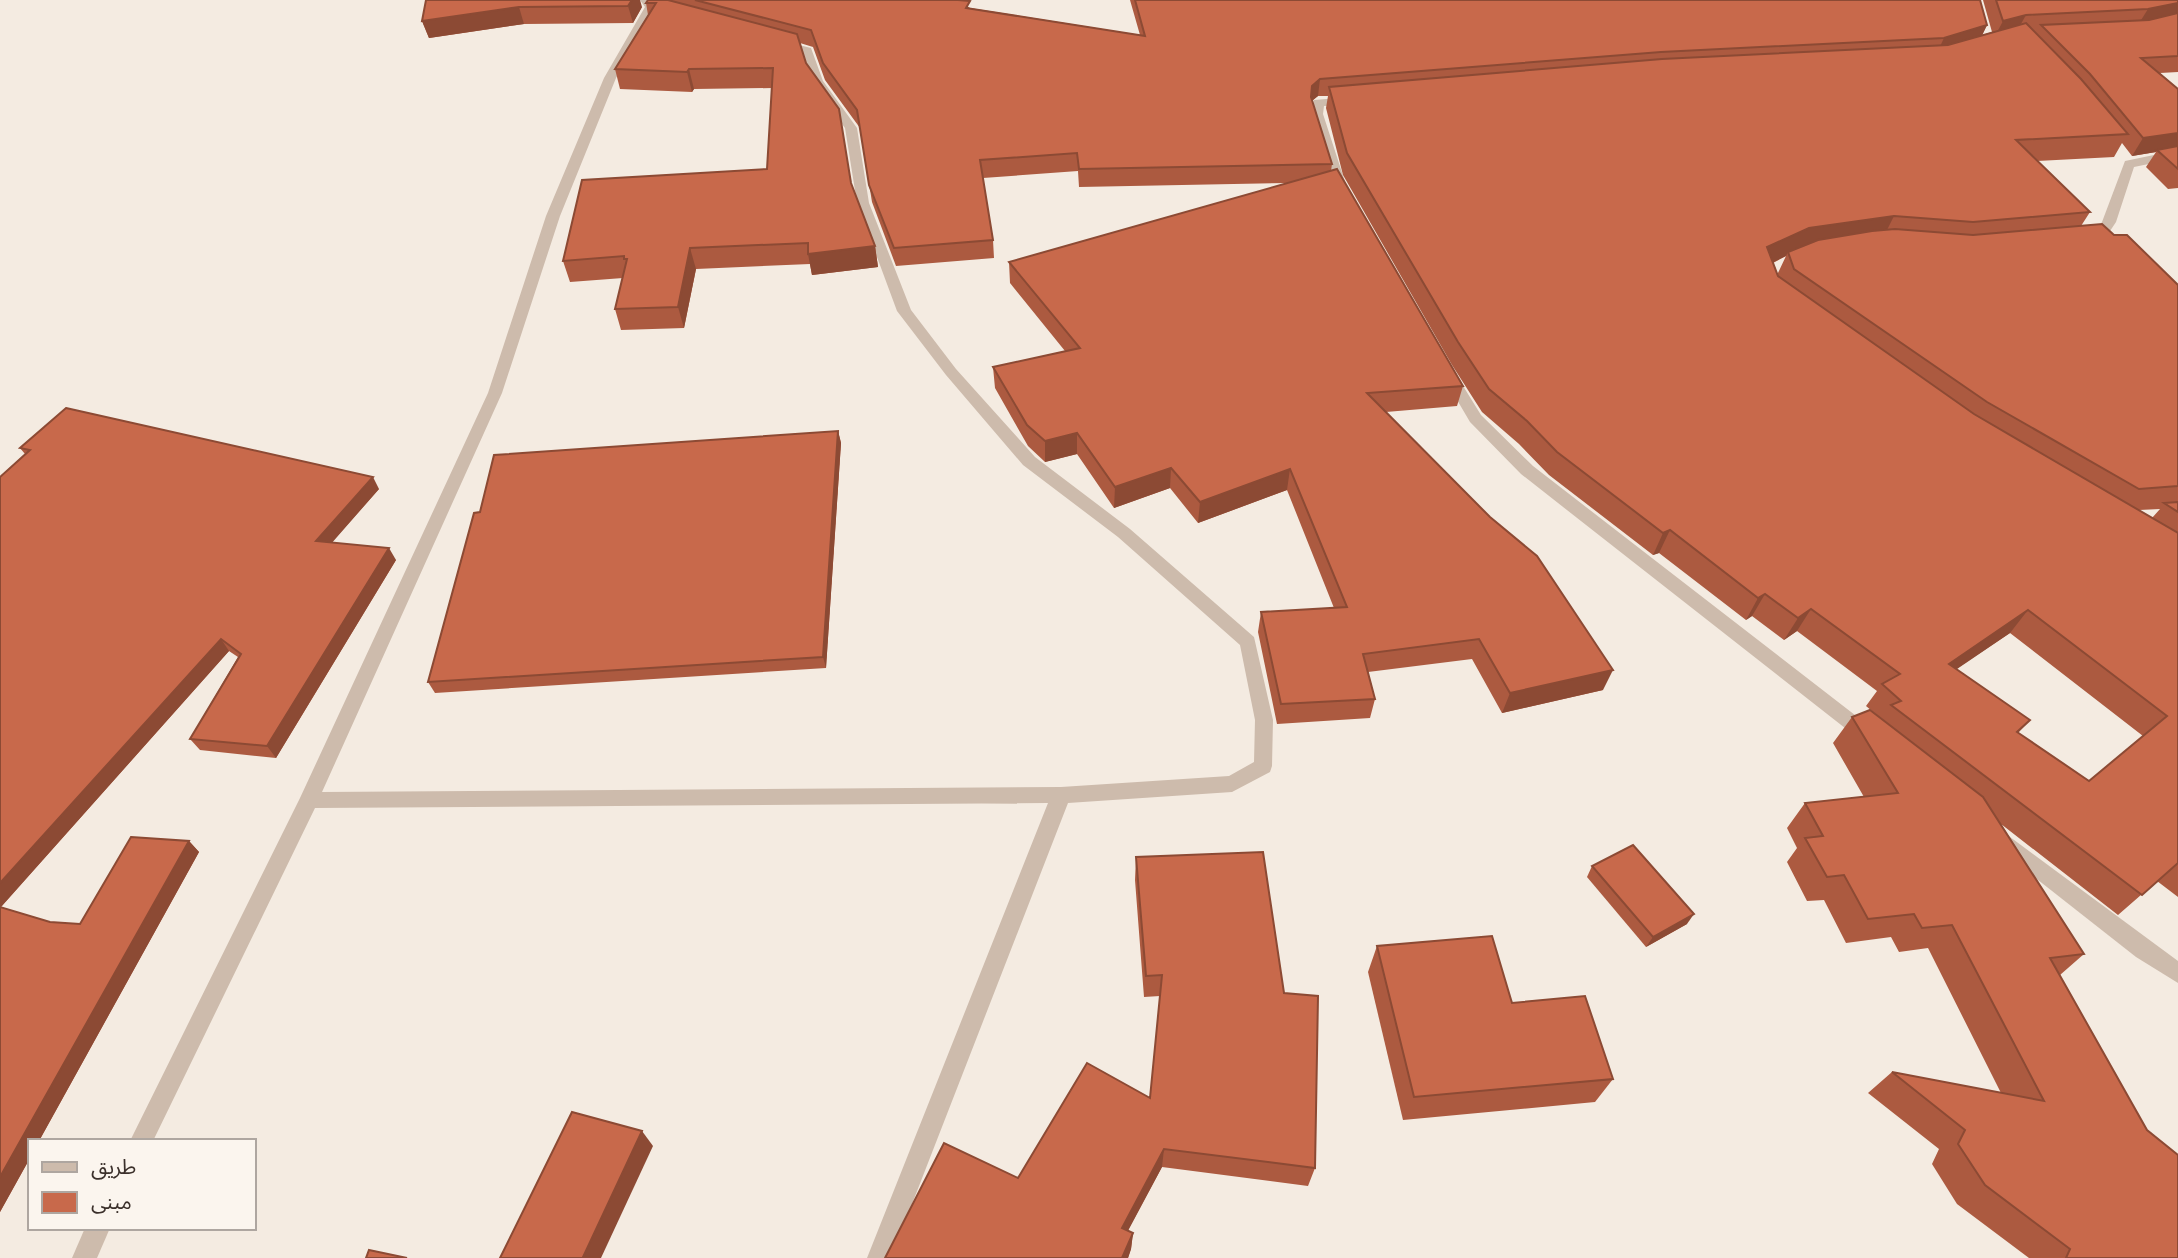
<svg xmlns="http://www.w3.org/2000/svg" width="2178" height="1258" font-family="'Public Sans','Noto Sans Arabic',sans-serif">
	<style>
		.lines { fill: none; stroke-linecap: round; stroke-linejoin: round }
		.street { fill: #cdbbac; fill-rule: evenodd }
		.wall { fill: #ac5a40; fill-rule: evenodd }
		.shaded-wall { fill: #8c4a34 }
		.building { fill: #c8694b; stroke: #8c4a34; stroke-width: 2; fill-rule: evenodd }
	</style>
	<rect width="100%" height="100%" fill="#f4ebe1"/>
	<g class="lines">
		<g class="street">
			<path d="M 640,0 L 651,0 L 655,5 L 653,17 L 642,30 L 616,78 L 560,216 L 502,393 L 322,792 L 1061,787 L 1229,776 L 1254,762 L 1255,720 L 1240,645 L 1118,537 L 1023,465 L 946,375 L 897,311 L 857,203 L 845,128 L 811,81 L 802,52 L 775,45 L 773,43 L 779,40 L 811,48 L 823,81 L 857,128 L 869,203 L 911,310 L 956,369 L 1035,457 L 1130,529 L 1254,637 L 1273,720 L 1272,766 L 1270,772 L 1232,792 L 1068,803 L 891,1258 L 867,1258 L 1048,803 L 315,808 L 153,1141 L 130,1141 L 300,798 L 488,393 L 546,216 L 604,78 L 645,7 Z"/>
			<path d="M 1351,97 L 1357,101 L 1355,104 L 1324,106 L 1323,114 L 1348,191 L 1342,195 L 1337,194 C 1327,176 1307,119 1314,100 Z"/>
			<path d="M 2178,150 L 2178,158 L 2134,167 L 2116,222 L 2102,243 L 2085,243 L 2085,237 L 2093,236 L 2102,222 L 2125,161 Z"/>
			<path d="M 1450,371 L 1455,373 L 1481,415 L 1533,466 L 1873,729 L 1875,734 L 1873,739 L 1866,742 L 1859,739 L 1521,474 L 1470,422 L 1443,376 Z"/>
			<path d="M 2002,831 L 2178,961 L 2178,983 L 2136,957 L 1995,846 L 1992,840 L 1995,834 Z"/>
			<path d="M 85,1228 L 110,1228 L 97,1258 L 72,1258 Z"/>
		</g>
	</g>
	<g class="wall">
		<path d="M 426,0 L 642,7 L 633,23 L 524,24 L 429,38 L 422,21 Z"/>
		<path d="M 648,0 L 958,0 L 970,8 L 1140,35 L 1130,0 L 1980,0 L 1987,25 L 1982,35 L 1992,32 L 1983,0 L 2178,0 L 2178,72 L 2160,73 L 2178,89 L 2178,188 L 2168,189 L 2146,167 L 2156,152 L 2132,156 L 2122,143 L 2114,157 L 2037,161 L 2090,212 L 2081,226 L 2114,235 L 2178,285 L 2178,897 L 2157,881 L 2118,915 L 2001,824 L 2084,954 L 2060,975 L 2178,1258 L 2029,1258 L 1957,1204 L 1932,1164 L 1939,1149 L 1868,1093 L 1892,1072 L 2001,1093 L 1928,948 L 1899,952 L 1891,937 L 1846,943 L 1824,900 L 1807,901 L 1787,862 L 1797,848 L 1787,828 L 1805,803 L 1864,797 L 1833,743 L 1852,717 L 1878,716 L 1866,706 L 1877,691 L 1797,631 L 1784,640 L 1752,616 L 1746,620 L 1659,553 L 1653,555 L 1549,475 L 1519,444 L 1482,412 L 1452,365 L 1343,175 L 1326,108 L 1328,96 L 1318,96 L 1312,101 L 1332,164 L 1331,171 L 1463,386 L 1457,406 L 1386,412 L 1603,690 L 1502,713 L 1472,659 L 1368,672 L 1375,699 L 1370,718 L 1277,724 L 1258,632 L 1261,612 L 1334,608 L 1287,490 L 1198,523 L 1170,488 L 1114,508 L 1077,454 L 1045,462 L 1028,446 L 995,388 L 993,367 L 1065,351 L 1010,283 L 1009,262 L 1289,183 L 1079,187 L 1078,171 L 983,178 L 993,240 L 994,258 L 896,266 L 872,202 L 860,128 L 825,80 L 813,47 L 800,43 L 806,63 L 875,246 L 878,267 L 812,275 L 810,264 L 696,269 L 684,328 L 621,330 L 615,309 L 623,278 L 570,282 L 563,261 L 767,169 L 772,88 L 694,89 L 692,92 L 620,89 L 615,69 L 648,15 L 646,3 ZM 1786,256 L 1777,275 L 1773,263 ZM 2160,509 L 2152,518 L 2139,510 ZM 2010,633 L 2143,736 L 2089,781 L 2018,733 L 2030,720 L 1956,669 Z"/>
		<path d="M 838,431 L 841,443 L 826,668 L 435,693 L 428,682 L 480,512 Z"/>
		<path d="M 20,448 L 379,489 L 332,542 L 396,560 L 276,758 L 200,750 L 190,739 L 238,657 L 229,651 L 1,907 L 50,922 L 80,924 L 189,841 L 199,852 L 39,1141 L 30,1141 L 30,1158 L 0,1212 L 0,477 L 25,454 Z"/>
		<path d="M 1136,857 L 1284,993 L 1315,1168 L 1308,1186 L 1162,1167 L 1128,1230 L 1133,1233 L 1131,1249 L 1128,1258 L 885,1258 L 1150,1098 L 1160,996 L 1144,997 L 1135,880 Z"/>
		<path d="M 1592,866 L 1687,924 L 1646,947 L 1587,877 Z"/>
		<path d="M 1377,946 L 1512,1003 L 1613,1079 L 1595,1102 L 1403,1120 L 1368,972 Z"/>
	</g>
	<g class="shaded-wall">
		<path d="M 632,0 L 640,0 L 642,7 L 633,23 L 628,6 Z"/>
		<path d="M 2178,3 L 2178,17 L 2138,25 L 2148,9 Z"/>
		<path d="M 519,7 L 524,24 L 429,38 L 422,21 Z"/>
		<path d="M 2026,15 L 2017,31 L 1994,38 L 2003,21 Z"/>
		<path d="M 1987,25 L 1979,42 L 1936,55 L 1944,38 Z"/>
		<path d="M 689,69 L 694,89 L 692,92 L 687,72 Z"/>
		<path d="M 1320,79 L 1318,96 L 1309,103 L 1312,86 Z"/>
		<path d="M 2178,133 L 2178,148 L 2157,150 L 2156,152 L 2132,156 L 2143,138 Z"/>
		<path d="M 1894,216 L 1883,238 L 1788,252 L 1786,256 L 1757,270 L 1767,247 L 1809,228 Z"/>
		<path d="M 875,246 L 878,267 L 812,275 L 808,254 Z"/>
		<path d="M 690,248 L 696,269 L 684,328 L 678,307 Z"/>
		<path d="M 838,431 L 841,443 L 826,668 L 823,657 Z"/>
		<path d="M 1077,433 L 1077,454 L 1045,462 L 1045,441 Z"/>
		<path d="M 1171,468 L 1170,488 L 1114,508 L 1115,487 Z"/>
		<path d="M 1290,469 L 1287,490 L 1198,523 L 1200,502 Z"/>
		<path d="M 373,477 L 379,489 L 323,553 L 316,541 Z"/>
		<path d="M 1670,530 L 1659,553 L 1653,555 L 1663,533 Z"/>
		<path d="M 389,548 L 396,560 L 276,758 L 267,746 Z"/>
		<path d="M 1765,594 L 1752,616 L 1746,620 L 1758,598 Z"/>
		<path d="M 1811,609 L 1797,631 L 1784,640 L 1798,618 Z"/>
		<path d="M 2028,610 L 2010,633 L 1932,686 L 1949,664 Z"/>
		<path d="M 221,639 L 229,651 L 0,908 L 0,883 Z"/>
		<path d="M 1613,670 L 1603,690 L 1502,713 L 1510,693 Z"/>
		<path d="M 189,841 L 199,852 L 39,1141 L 30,1141 L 30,1158 L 0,1212 L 0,1177 Z"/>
		<path d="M 1694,914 L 1687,924 L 1646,947 L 1653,937 Z"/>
		<path d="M 642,1131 L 653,1146 L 601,1258 L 584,1258 L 583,1257 Z"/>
		<path d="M 1164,1149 L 1162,1167 L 1121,1244 L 1122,1228 Z"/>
		<path d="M 1133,1233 L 1131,1249 L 1128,1258 L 1122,1258 Z"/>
	</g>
	<g class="building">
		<path d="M 426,0 L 632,0 L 628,6 L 519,7 L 422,21 Z"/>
		<path d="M 648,0 L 668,0 L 797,34 L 806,63 L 839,109 L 851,183 L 875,246 L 808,254 L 808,243 L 690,248 L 678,307 L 615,309 L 627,259 L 624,259 L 624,256 L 563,261 L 582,180 L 767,169 L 773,68 L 689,69 L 687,72 L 615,69 L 656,3 L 646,3 Z"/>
		<path d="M 695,0 L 958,0 L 970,1 L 966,8 L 1145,36 L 1135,0 L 1980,0 L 1987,25 L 1944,38 L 1661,52 L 1320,79 L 1312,86 L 1311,97 L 1332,164 L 1079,169 L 1077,153 L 980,160 L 993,240 L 894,248 L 869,185 L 857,110 L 823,63 L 811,30 Z"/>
		<path d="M 1996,0 L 2178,0 L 2178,3 L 2148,9 L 2026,15 L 2003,21 Z"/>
		<path d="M 2178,13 L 2178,56 L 2141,58 L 2178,89 L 2178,133 L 2143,138 L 2090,74 L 2041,25 L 2149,20 Z"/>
		<path d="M 2026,23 L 2081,79 L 2128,134 L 2016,140 L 2090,212 L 1973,222 L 1894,216 L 1809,228 L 1767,247 L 1778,276 L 1974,414 L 2178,533 L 2178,863 L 2142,895 L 1891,705 L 1901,701 L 1882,684 L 1900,674 L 1811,609 L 1798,618 L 1765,594 L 1758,598 L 1670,530 L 1663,533 L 1557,452 L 1527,421 L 1489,389 L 1458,342 L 1347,153 L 1329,87 L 1662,59 L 1948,45 ZM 2028,610 L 2167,716 L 2089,781 L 2017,732 L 2030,720 L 1949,664 Z"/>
		<path d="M 2178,146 L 2178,169 L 2157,150 Z"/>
		<path d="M 1337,169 L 1463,386 L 1367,393 L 1490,517 L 1537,556 L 1613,670 L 1510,693 L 1479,639 L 1363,654 L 1375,699 L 1281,704 L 1261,612 L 1347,607 L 1290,469 L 1200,502 L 1171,468 L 1115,487 L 1077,433 L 1045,441 L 1027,425 L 993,367 L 1080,348 L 1009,262 Z"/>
		<path d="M 2102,224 L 2114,235 L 2127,235 L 2178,285 L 2178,486 L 2139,489 L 1987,402 L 1794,269 L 1788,252 L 1818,240 L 1872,231 L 1895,229 L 1973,235 Z"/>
		<path d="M 66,408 L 373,477 L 316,541 L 389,548 L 267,746 L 190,739 L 241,654 L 221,639 L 0,883 L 0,477 L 30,450 L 20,448 Z"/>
		<path d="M 838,431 L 823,657 L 428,682 L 474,513 L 480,512 L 494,455 Z"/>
		<path d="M 2178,502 L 2178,512 L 2164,503 Z"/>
		<path d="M 1870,710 L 1983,797 L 2084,954 L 2050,958 L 2147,1130 L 2178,1155 L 2178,1258 L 2066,1258 L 2070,1249 L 1985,1185 L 1958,1144 L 1965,1130 L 1892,1072 L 2044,1101 L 1952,925 L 1922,928 L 1914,914 L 1868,919 L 1844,875 L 1827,877 L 1805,838 L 1823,836 L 1805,803 L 1898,793 L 1852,717 Z"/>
		<path d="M 131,837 L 189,841 L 0,1177 L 0,907 L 50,922 L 80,924 Z"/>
		<path d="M 1633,845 L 1694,914 L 1653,937 L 1592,866 Z"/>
		<path d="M 1263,852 L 1284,993 L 1318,996 L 1315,1168 L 1164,1149 L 1122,1228 L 1133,1233 L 1122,1258 L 885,1258 L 944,1143 L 1018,1178 L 1087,1063 L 1150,1098 L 1162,975 L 1146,976 L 1136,857 Z"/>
		<path d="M 1492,936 L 1512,1003 L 1585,996 L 1613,1079 L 1414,1097 L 1377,946 Z"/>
		<path d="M 572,1112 L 642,1131 L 583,1257 L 587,1258 L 500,1258 Z"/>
		<path d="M 369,1250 L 407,1258 L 366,1258 Z"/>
	</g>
	<rect x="28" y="1139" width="228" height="91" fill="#fbf5ee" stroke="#aea6a0" stroke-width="2"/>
	<rect x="42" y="1162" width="35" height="10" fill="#cdbbac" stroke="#aea6a0" stroke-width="2"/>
	<text x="91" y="1174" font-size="21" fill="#3b302b">طريق</text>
	<rect x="42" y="1192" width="35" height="21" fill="#c8694b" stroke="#aea6a0" stroke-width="2"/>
	<text x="91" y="1209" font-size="21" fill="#3b302b">مبنى</text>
</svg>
